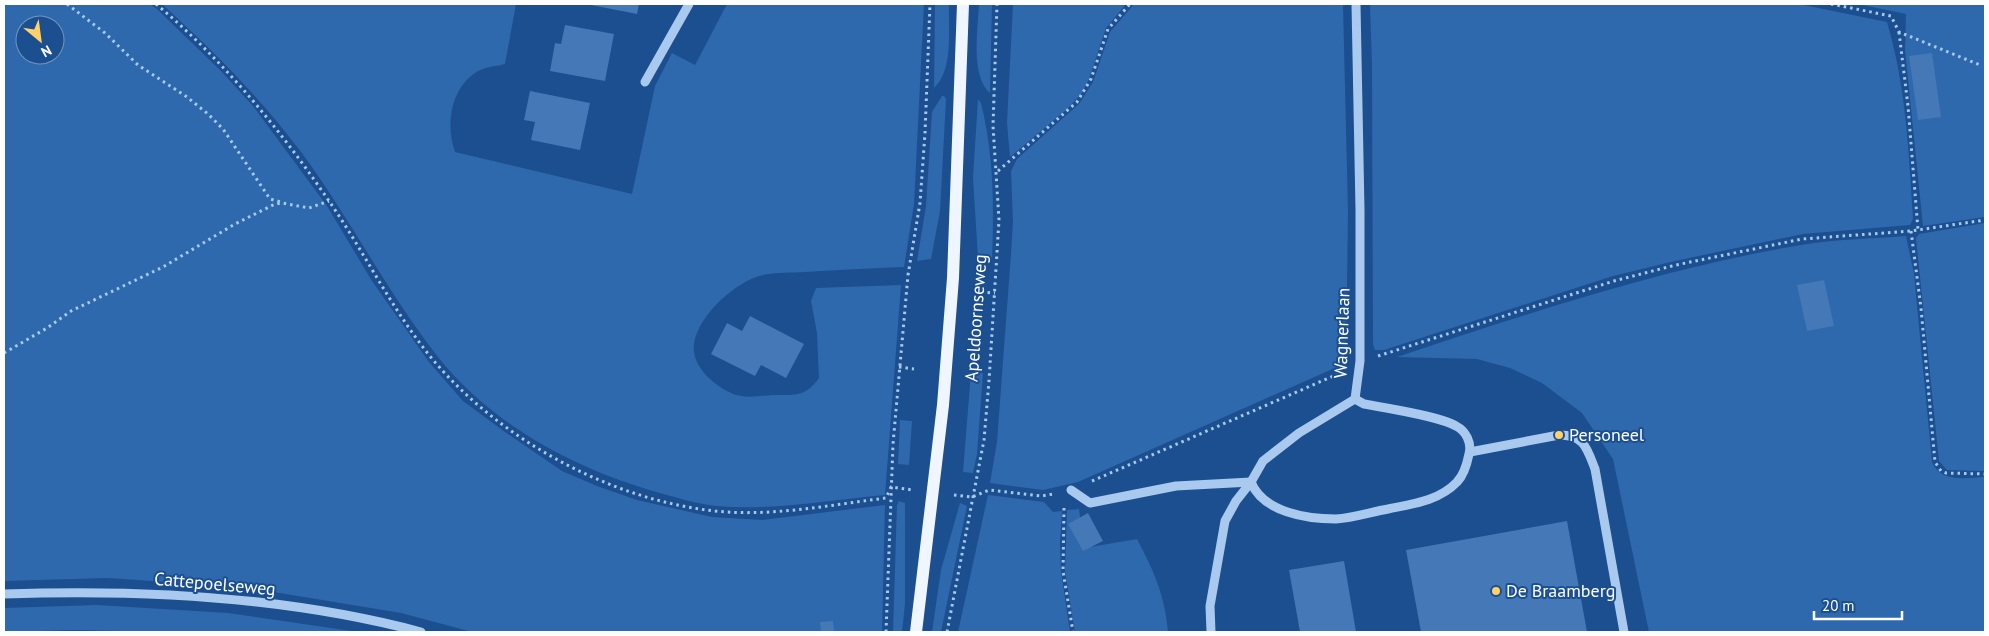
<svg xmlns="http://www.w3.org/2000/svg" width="1989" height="636" font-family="'PT Sans',sans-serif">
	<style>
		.green { fill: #2e69ad; fill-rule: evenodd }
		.building { fill: #4478b7 }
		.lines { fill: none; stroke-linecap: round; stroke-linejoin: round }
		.path { stroke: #a9c9ee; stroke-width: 3; stroke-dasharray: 2.5 4; stroke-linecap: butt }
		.minor { stroke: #a9c9ee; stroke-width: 9 }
		.major { stroke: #f0f6ff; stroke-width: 12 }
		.poi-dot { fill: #ffd166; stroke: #1b4f8f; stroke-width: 2 }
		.labels { text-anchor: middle; stroke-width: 4; stroke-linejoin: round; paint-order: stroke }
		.street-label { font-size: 18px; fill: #fff; stroke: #1b4f8f }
		.poi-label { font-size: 18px; fill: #fff; stroke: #1b4f8f; text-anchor: start }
	</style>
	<rect width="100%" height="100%" fill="#1b4f8f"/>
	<g class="green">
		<path d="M 4,4 L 150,4 L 157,9 L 221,71 L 253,106 L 327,206 L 372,281 L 429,362 L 463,401 L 505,432 L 562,471 L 597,486 L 637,500 L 712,517 L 762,520 L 885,505 L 882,632 L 472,632 L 401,613 L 243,587 L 107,578 L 4,581 ZM 25,25 L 55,25 L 55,55 L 25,55 Z"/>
		<path d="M 162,4 L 516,4 L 505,64 C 497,66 486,67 478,71 C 451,87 445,124 455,152 L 632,194 L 655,86 L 672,53 L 695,65 L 727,4 L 924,4 L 914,204 L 904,267 C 871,268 838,270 805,272 C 792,273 776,272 763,275 C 735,281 691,321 694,352 C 696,370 716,386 731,393 C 743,399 760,396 773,395 C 796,395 805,397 819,378 L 817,333 L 811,301 L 816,288 L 901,285 L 885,495 C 829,500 772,511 716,506 C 697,504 678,498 660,493 C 577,470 493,426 438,357 C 387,292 350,218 301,152 C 260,97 212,50 162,4 Z"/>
		<path d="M 935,4 L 949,4 C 948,29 954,70 934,88 Z"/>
		<path d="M 979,4 L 992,4 L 990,93 C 970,76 978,27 979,4 Z"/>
		<path d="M 1013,4 L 1126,4 L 1106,28 L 1089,79 L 1082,93 L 1066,110 L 1010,157 L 1007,123 Z"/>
		<path d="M 1134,4 L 1343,4 L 1348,212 L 1346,363 L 1078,482 L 1043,490 L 990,483 L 997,442 L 1011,254 L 1013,222 L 1011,171 L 1017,159 L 1079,104 L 1093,82 L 1110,32 Z"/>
		<path d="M 1370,4 L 1799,4 L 1887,22 C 1906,86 1909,153 1913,219 L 1910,225 L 1803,234 L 1675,261 L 1613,276 L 1384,350 L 1375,350 L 1373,344 L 1372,66 Z"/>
		<path d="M 1858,4 L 1985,4 L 1985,217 L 1923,226 L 1905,50 L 1906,14 Z"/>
		<path d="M 942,96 L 944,96 L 946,99 L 940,211 L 931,259 L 917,261 L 926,206 L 932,112 Z"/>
		<path d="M 978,99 L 981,103 C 994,155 994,207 992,260 L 978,258 L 973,178 Z"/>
		<path d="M 1985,223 L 1985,471 L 1947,470 L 1939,461 L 1916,238 L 1919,234 Z"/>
		<path d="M 1906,236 L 1914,274 L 1932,462 C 1941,483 1966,478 1985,477 L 1985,632 L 1649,632 L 1613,459 L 1582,413 L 1542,383 L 1510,368 L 1477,359 L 1397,357 C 1530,313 1663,268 1801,245 C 1835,239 1872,239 1906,236 Z"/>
		<path d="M 971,372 L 983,373 L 977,454 L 973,473 L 963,472 Z"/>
		<path d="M 900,420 L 912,421 L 909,465 L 898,464 Z"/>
		<path d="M 988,495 L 1044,502 L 1053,512 L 1062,511 L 1060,543 L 1061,571 L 1070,632 L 958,632 Z"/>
		<path d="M 899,501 L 905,503 L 905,604 L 902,632 L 893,632 L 897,505 Z"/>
		<path d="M 960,503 L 967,506 L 941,632 L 932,632 L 941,570 Z"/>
		<path d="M 1079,509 L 1084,548 L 1137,539 C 1154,571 1165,596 1168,632 L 1075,632 L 1065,571 L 1067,510 Z"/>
		<path d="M 97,605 L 228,613 L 358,632 L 163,632 L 74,630 L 4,632 L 4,608 Z"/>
	</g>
	<g class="building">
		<path d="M 586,4 L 639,4 L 637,14 Z"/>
		<path d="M 565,25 L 614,34 L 605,81 L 550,71 L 555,43 L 561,44 Z"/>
		<path d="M 1932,53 L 1941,117 L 1918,120 L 1909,56 Z"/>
		<path d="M 530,91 L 590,103 L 580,150 L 531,140 L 535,122 L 524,120 Z"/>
		<path d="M 1824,280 L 1834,326 L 1807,331 L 1797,285 Z"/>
		<path d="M 750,316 L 804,344 L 786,378 L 761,365 L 755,376 L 711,354 L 727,323 L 742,331 Z"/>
		<path d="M 1088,513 L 1103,541 L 1083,551 L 1068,524 Z"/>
		<path d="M 1567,521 L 1587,632 L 1421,632 L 1406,550 Z"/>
		<path d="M 1344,561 L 1356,632 L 1300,632 L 1289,570 Z"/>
		<path d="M 833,621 L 834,632 L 821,632 L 820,622 Z"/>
	</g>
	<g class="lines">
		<g class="path">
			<path d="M 67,4 L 105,33 L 138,65 L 187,97 L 208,114 L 223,129 L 270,199 L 281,202"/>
			<path d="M 156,4 C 224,61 279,128 329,201 C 365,253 393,312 434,361 C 501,440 611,500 715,511 C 772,517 829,505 886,498 L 891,487 L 913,490"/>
			<path d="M 1831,4 L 1891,16 L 1899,32 L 1980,65"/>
			<path d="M 1899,32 L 1908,106 L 1918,230"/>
			<path d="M 998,171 L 1077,102 L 1091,79 L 1108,29 L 1130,4"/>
			<path d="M 1911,231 L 1921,308 L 1935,462 L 1941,471 L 1946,473 L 1985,474"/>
			<path d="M 981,292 L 995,293"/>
			<path d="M 4,353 L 47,328 L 71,311 L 163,267 L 235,224 L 275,204 L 282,203 L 309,208 L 329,201"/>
			<path d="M 1378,356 L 1614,281 L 1676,265 L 1802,239 L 1911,231 L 1985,220"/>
			<path d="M 899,367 L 914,369"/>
			<path d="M 1092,481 L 1338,374"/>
			<path d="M 954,495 L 972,497 L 989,490 L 1042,496 L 1053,494"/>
			<path d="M 1064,508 L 1063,571 L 1073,632"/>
			<path d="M 886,632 L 893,444 L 908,275 L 920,203 L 925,133 L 930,4"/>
			<path d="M 947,632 L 984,440 L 989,381 L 999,220 L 993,126 L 997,4"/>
		</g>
		<g class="minor">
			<path d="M 645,82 L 689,4"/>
			<path d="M 1355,399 L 1360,361 L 1360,210 L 1356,4"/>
			<path d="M 1470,452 L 1559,435 C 1585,435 1587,449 1595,469 L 1624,632"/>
			<path d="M 1071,490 L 1090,503 L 1176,486 L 1251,482 C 1263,512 1306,519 1336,519 C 1353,518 1371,512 1388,509 C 1412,504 1439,501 1457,482 C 1464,475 1467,464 1469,454 C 1472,443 1466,431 1456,426 C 1439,416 1386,408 1364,404 L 1355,399"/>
			<path d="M 4,594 C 143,589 286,596 421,632"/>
			<path d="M 1211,632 L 1210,606 L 1225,521 L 1236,501 L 1251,482 L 1263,461 L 1299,433 L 1355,399"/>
		</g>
		<path class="major" d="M 916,632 L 943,405 L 953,278 L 963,4"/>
	</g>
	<g class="poi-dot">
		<circle cx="1559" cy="435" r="5"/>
		<circle cx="1496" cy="591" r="5"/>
	</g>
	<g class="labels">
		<g class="street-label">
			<text transform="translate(976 318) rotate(-86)" y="6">Apeldoornseweg</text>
			<text transform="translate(1342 333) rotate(-88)" y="6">Wagnerlaan</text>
			<text transform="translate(215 584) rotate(5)" y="6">Cattepoelseweg</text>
		</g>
		<g class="poi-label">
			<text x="1569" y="441">Personeel</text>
			<text x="1506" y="597">De Braamberg</text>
		</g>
	</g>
	<rect width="1989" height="636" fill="none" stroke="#ffffff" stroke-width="10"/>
	<g transform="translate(40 40) rotate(151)"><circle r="24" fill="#1b4f8f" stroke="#7695bc"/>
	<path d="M0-4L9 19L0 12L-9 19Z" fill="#ffd166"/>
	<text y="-8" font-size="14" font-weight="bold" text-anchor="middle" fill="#ffffff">N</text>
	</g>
	<path d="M1814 611v8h88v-8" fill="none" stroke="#ffffff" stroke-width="2.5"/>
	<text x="1822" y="611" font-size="15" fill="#ffffff" stroke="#1b4f8f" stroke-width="4" paint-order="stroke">20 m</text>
</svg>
